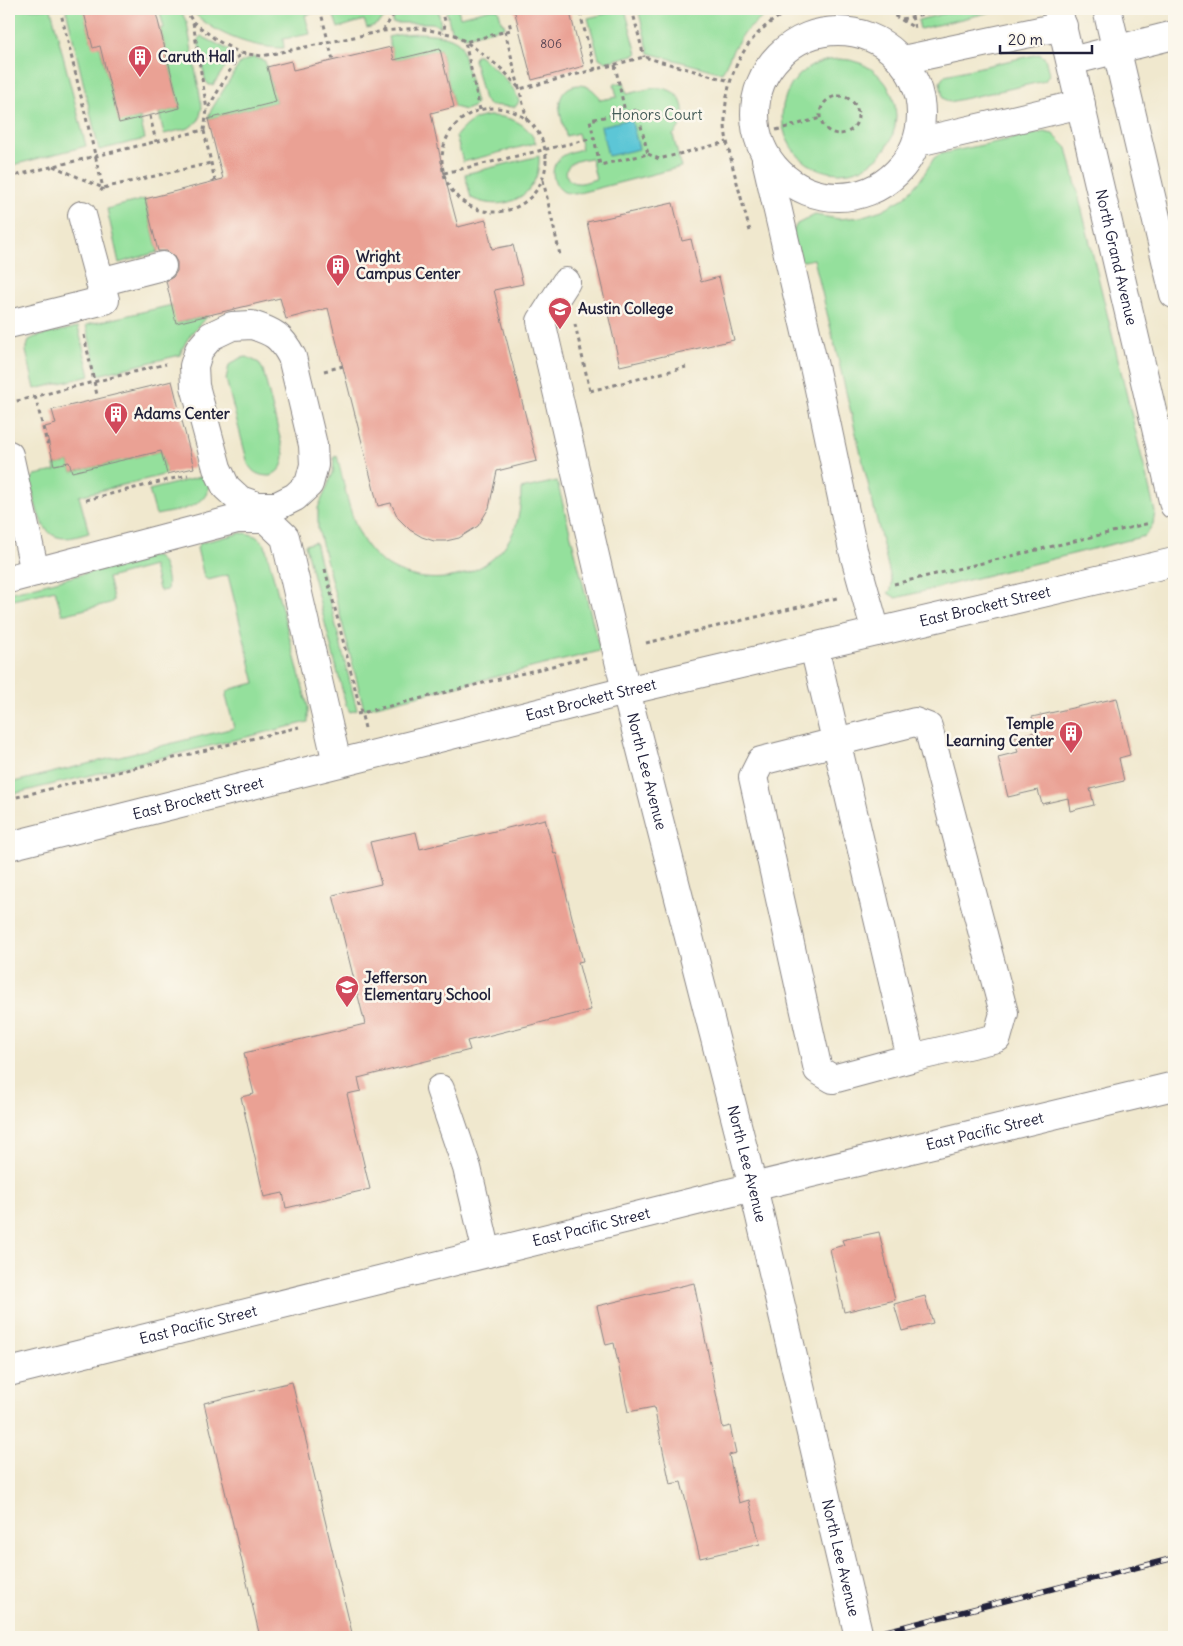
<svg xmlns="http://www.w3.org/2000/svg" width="1183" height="1646" font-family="Delius,sans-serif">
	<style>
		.green { fill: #94e09c; stroke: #5b816c; fill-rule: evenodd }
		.water { fill: #5bc6d6; stroke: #3e7488 }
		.building { fill: #eaa194 }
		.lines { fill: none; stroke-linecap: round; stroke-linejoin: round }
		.minor-casing { stroke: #898584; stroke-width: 30 }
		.major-casing { stroke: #898584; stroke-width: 30 }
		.path { stroke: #898584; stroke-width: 3; stroke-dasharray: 4 4; stroke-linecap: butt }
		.minor { stroke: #fff; stroke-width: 28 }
		.major { stroke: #fff; stroke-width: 28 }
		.rail-casing { stroke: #22223b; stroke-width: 5.5 }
		.rail { stroke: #fbf7ec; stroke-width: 4; stroke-dasharray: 11; stroke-linecap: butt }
		.labels { text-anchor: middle; stroke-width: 5; stroke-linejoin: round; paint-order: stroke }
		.number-label { font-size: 12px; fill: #544251 }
		.poi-label { font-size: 15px; font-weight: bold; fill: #22223b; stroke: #fbf7ec; text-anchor: start }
		.park-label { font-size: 15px; fill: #445b58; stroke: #fbf7ec }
		.street-label { font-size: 15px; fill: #22223b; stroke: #fbf7ec }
	</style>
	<rect width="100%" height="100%" fill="#fbf7ec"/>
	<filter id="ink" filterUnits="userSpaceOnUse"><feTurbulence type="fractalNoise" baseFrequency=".02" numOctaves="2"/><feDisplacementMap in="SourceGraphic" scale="10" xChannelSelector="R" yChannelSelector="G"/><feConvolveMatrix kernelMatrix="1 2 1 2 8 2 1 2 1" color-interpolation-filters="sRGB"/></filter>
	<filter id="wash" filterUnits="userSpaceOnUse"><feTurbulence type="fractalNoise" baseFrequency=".0096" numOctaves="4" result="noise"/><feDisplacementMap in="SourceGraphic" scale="20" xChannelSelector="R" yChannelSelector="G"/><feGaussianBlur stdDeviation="1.12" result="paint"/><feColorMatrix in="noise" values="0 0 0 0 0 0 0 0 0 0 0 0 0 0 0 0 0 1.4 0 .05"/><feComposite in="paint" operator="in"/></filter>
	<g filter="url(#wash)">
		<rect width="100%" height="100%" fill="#f0e8ce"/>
		<g class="green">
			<path d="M 9,9 L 51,9 L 86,146 L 9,166 Z"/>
			<path d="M 66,9 L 83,9 L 93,47 L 100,46 L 119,122 L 140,118 L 145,139 L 99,150 Z"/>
			<path d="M 159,9 L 180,9 L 187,23 L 202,107 L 199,120 L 189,128 L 164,134 L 159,113 L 180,108 L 160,29 L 164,28 Z"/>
			<path d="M 190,9 L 317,9 L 318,12 L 305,15 L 310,34 L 283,39 L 284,48 C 251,48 213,34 190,9 Z"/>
			<path d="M 325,9 L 392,9 C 385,18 379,25 367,28 L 364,20 L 338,28 L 332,10 L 326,12 Z"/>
			<path d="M 403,9 L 438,9 L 441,27 L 432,23 L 392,23 L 393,19 Z"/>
			<path d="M 446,9 L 458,9 L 460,17 L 491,9 L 498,9 L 502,23 L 504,23 L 505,27 L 466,37 L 451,30 Z"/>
			<path d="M 625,9 L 637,54 L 606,62 L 599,58 L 588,18 Z"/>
			<path d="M 638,9 L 772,9 L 744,33 L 734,48 L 722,73 L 649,53 Z"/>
			<path d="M 963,9 L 1003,9 L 920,29 L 918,20 Z"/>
			<path d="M 419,33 C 432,34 451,34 461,45 L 476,103 L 473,107 L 465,110 L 454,107 L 440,49 L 394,60 L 388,37 L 402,34 Z"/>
			<path d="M 201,36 L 229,50 L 231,54 L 230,60 L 213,85 L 209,85 L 205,80 L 198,39 Z"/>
			<path d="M 1039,54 L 1045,58 L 1049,74 L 1045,81 L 949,102 L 943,98 L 940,82 L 945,75 Z"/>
			<path d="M 475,55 L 479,55 C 494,69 513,82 519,101 L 517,105 L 514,107 L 489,105 L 484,100 L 474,60 Z"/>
			<path d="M 253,57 L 265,61 L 276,102 L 208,119 L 210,112 L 240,63 Z"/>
			<circle cx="839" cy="116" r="57"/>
			<path d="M 624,82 L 627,94 C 638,92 650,87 661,88 C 687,91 689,120 673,135 L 681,167 L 575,194 C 572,193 567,193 564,192 C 552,185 549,167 560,158 C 566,153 574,151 582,149 L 578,133 L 566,136 C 564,125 558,112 560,101 C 565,79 593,81 600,100 L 617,97 L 614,84 ZM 591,158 L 596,179 C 591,180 583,184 577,183 C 566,183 562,169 572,163 C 577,160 585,159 591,158 Z"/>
			<path d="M 489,116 C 510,116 528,123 536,143 L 463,162 L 456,136 C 465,125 474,117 489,116 Z"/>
			<path d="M 1044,132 L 1053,134 L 1067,148 L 1155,512 L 1153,524 L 1145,536 L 896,598 L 888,593 L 891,590 L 892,583 L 814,259 L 804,261 L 798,259 L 792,233 L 797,224 L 815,215 L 839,219 L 860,217 L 882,210 L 904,198 L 921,179 L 934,158 L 940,154 Z"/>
			<path d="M 539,156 C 541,196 505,214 471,198 L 465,174 Z"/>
			<path d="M 145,199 L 158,252 L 119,263 L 107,209 Z"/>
			<path d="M 172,305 L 177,323 L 208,316 C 196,327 186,338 180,355 L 98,375 L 86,325 Z"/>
			<path d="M 78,327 L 90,376 L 35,389 L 26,351 L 29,340 L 35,337 Z"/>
			<path d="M 247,357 L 259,363 L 263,370 L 284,454 C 284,466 280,471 270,476 C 259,476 253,473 248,464 L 226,379 L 229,365 L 240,358 Z"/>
			<path d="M 161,451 L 167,474 L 79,496 L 89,533 C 81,535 73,538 66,538 C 38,539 36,502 30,481 L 35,475 L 55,471 L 54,465 L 69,462 L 72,472 Z"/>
			<path d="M 337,456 C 345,485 350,526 370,550 C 404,591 477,587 507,543 C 518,528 521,508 521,489 L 557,481 L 600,651 L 364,709 L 318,528 L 318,508 L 333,473 L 334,457 Z"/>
			<path d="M 208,475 C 215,508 179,510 156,515 L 149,490 Z"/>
			<path d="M 241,533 C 252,533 259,537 265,545 L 308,707 L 308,722 L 9,795 L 9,781 L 10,783 L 234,728 L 226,696 L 227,692 L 231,689 L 255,683 L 228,575 L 208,580 L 204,577 L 197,548 L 200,543 Z"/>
			<path d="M 315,542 L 357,710 L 350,712 L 346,705 L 305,545 Z"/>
			<path d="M 149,557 C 153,557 155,556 158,558 C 165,562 169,583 167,590 L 160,591 L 159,589 L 153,566 L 108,578 L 113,598 L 113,601 L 110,603 L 66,614 L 62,614 L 55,590 L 9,601 L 9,593 Z"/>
		</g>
		<path class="water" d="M 631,119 L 639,149 L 608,156 L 601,126 Z"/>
		<g id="blocks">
			<g class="building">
				<path d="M 83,9 L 155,9 L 180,108 L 119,123 L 100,46 L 93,48 Z"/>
				<path d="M 514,9 L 569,9 L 584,66 L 532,80 Z"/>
				<path d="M 391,47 L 394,60 L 440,49 L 454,107 L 431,113 L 443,170 L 458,227 L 486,220 L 492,249 L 513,245 L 523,284 L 494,290 L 537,461 L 497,471 L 489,508 L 478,526 L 459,538 L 446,541 L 434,541 L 422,537 L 410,530 L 398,518 L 391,503 L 378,506 L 328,308 L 286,319 L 280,298 L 176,323 L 166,281 L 173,277 L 177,271 L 177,262 L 173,255 L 167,251 L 158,251 L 145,199 L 223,179 L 208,119 L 276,102 L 267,67 L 291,61 L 293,70 Z"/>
				<path d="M 673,203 L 682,241 L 691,239 L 701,282 L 719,277 L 734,340 L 620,366 L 587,222 Z"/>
				<path d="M 172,381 L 194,468 L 167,474 L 161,451 L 72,472 L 69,462 L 54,465 L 45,427 L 56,424 L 52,410 Z"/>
				<path d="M 1117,698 L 1130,755 L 1119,758 L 1124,781 L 1090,789 L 1094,805 L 1070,811 L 1068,798 L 1042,804 L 1038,790 L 1008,797 L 998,757 L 1018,752 L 1014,737 L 1035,732 L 1032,717 Z"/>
				<path d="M 545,819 L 554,854 L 556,853 L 583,961 L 578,962 L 591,1010 L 467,1041 L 470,1050 L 358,1078 L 361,1091 L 347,1094 L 370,1189 L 286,1208 L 283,1193 L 264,1197 L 241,1097 L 254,1094 L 244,1053 L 365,1024 L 333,895 L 381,884 L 370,842 L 416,832 L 420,849 Z"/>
				<path d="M 879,1232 L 895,1300 L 844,1312 L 830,1249 L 844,1245 L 842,1240 Z"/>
				<path d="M 694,1283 L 723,1428 L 730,1426 L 736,1453 L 729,1455 L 739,1503 L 749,1500 L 760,1544 L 700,1558 L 681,1482 L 670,1484 L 654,1407 L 628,1412 L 614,1343 L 606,1345 L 597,1306 Z"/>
				<path d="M 925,1296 L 933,1323 L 902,1331 L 894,1304 Z"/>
				<path d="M 292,1382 L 353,1637 L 260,1637 L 204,1403 Z"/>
			</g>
		</g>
	</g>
	<g filter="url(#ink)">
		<use href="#blocks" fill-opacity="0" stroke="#898584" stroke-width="1"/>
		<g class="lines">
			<g class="minor-casing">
				<g id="minor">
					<circle cx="838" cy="114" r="83"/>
					<path d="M 903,60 L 1063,26"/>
					<path d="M 1071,61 L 1174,35"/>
					<path d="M 918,142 L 1081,104"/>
					<path d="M 766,159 L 818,384 L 853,550 L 876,632"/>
					<path d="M 100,282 L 162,266"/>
					<path id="s1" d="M 566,282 L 541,321 L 626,691 L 753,1187 L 859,1637"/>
					<path d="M 9,324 L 105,300 L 82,215"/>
					<path d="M 252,325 C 274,332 281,336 292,357 L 313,445 L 314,465 L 309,484 L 295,497 L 277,506 L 257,506 L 240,500 L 226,487 L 217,468 L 195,386 L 194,366 L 199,350 L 211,336 L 232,326 Z"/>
					<path d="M 9,455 L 35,572"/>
					<path d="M 9,579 L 237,519 L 266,519 L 285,537 L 337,763"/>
					<path d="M 814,647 L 911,1058 L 997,1038 L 1004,1013 L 928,727 L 915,722 L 761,761 L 753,777 L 818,1070 L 833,1079 L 911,1058"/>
					<path id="s2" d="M 9,846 L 626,691 L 1174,562"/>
					<path d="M 440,1089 L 467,1168 L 487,1253"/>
					<path id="s3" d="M 9,1372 L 753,1187 L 1174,1086"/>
				</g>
			</g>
			<g class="major-casing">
				<g id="major">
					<path id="s4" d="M 1058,9 L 1174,505"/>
					<path d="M 1107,9 L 1174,294"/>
				</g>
			</g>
			<g class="path">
				<path d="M 60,9 L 103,188 L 100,192"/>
				<path d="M 185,9 L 193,22 L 207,110"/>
				<path d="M 320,9 L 333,60"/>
				<path d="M 442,9 L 445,21 L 444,33"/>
				<path d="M 576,9 L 578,13 L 597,9"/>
				<path d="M 632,9 L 644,57"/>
				<path d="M 880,9 L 890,13 L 915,28 L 912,17"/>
				<path d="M 580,13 L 595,70"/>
				<path d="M 902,19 L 945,9"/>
				<path d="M 193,22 L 218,41 L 240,53"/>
				<path d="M 383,31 L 397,9"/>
				<path d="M 505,31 L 527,120"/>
				<path d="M 615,65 L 625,112"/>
				<circle cx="839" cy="115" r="19"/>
				<circle cx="494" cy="160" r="52"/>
				<path d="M 480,110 L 465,42 L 511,30 L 509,21"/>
				<path d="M 637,110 L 648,154 L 600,165 L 590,120 Z"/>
				<path d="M 150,116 L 156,142"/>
				<path d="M 776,130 L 821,118"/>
				<path d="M 204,131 L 215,181"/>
				<path d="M 648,154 L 659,159 L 727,142"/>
				<path d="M 53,166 L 103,188 L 211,163"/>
				<path d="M 444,173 L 594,138"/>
				<path d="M 9,177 L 204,130 L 207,110 L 240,53 L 262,56 L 383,31 L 419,28 L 455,35 L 472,46 L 503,70 L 520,89 L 644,57 L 730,81"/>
				<path d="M 543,180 L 560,255"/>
				<path d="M 750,231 C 744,210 739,189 733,168 C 730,153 725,138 725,123 C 724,74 748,27 795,9"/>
				<path d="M 575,324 L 590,391"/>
				<path d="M 84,335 L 97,395"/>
				<path d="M 324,371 L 343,366"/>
				<path d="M 590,391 L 686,367"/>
				<path d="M 35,396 L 47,443 L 49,442"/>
				<path d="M 9,403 L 166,364"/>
				<path d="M 86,500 L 188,475"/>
				<path d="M 325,569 L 365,728"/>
				<path d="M 894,584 L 1150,523"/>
				<path d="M 646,643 L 837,598"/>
				<path d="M 357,714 L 589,657"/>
				<path d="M 9,799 L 299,727"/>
			</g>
			<use href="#minor" class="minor"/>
			<use href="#major" class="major"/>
			<g class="rail-casing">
				<path id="rail" d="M 863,1637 L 1174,1558"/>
			</g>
			<use href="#rail" class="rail"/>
		</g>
	</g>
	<defs>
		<g id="building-pin" transform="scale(1.25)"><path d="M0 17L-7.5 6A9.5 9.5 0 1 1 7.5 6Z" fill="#d1495b" stroke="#fbf7ec"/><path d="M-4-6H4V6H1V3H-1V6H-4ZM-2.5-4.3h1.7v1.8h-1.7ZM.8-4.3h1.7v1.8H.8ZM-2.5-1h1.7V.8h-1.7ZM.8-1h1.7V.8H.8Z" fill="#fff"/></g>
		<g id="university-pin" transform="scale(1.25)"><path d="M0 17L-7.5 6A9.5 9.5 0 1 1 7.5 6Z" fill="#d1495b" stroke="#fbf7ec"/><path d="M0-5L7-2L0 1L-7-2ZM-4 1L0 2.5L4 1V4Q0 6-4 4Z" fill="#fff"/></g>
		<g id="school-pin" transform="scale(1.25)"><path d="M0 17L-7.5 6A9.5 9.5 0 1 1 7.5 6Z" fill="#d1495b" stroke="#fbf7ec"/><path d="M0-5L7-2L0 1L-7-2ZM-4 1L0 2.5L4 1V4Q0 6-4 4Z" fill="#fff"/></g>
	</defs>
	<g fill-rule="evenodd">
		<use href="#building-pin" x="140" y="57"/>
		<use href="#building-pin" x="338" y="266"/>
		<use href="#university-pin" x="560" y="309"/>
		<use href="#building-pin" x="116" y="414"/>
		<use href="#building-pin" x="1071" y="733"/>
		<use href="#school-pin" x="347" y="987"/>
	</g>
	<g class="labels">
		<g class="number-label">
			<text x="551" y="48">806</text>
		</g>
		<g class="poi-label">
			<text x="158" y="62">Caruth Hall</text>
			<text x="356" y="262">Wright<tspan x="356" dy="17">Campus Center</tspan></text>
			<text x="578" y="314">Austin College</text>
			<text x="134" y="419">Adams Center</text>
			<text x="1054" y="729" text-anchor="end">Temple<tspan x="1054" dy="17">Learning Center</tspan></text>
			<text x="364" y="983">Jefferson<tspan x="364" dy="17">Elementary School</tspan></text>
		</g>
		<g class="park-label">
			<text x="657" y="120">Honors Court</text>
		</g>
		<g class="street-label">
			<text dy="5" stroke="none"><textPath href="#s4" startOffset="255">North Grand Avenue</textPath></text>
			<text dy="5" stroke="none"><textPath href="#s2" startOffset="1005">East Brockett Street</textPath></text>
			<text dy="5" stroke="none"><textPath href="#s2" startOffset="600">East Brockett Street</textPath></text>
			<text dy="5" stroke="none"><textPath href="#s1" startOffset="509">North Lee Avenue</textPath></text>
			<text dy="5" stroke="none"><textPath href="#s2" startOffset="195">East Brockett Street</textPath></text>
			<text dy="5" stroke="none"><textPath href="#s3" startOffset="1005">East Pacific Street</textPath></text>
			<text dy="5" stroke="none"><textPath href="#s1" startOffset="914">North Lee Avenue</textPath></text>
			<text dy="5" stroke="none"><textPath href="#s3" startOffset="600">East Pacific Street</textPath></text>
			<text dy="5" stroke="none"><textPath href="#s3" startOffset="195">East Pacific Street</textPath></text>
			<text dy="5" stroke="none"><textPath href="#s1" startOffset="1319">North Lee Avenue</textPath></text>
		</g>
	</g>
	<rect width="1183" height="1646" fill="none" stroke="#fbf7ec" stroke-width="30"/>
	<path d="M1000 45v8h92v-8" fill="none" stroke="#22223b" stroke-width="2.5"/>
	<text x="1008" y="45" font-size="15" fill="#22223b" stroke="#fbf7ec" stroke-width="4" paint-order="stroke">20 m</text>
</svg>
